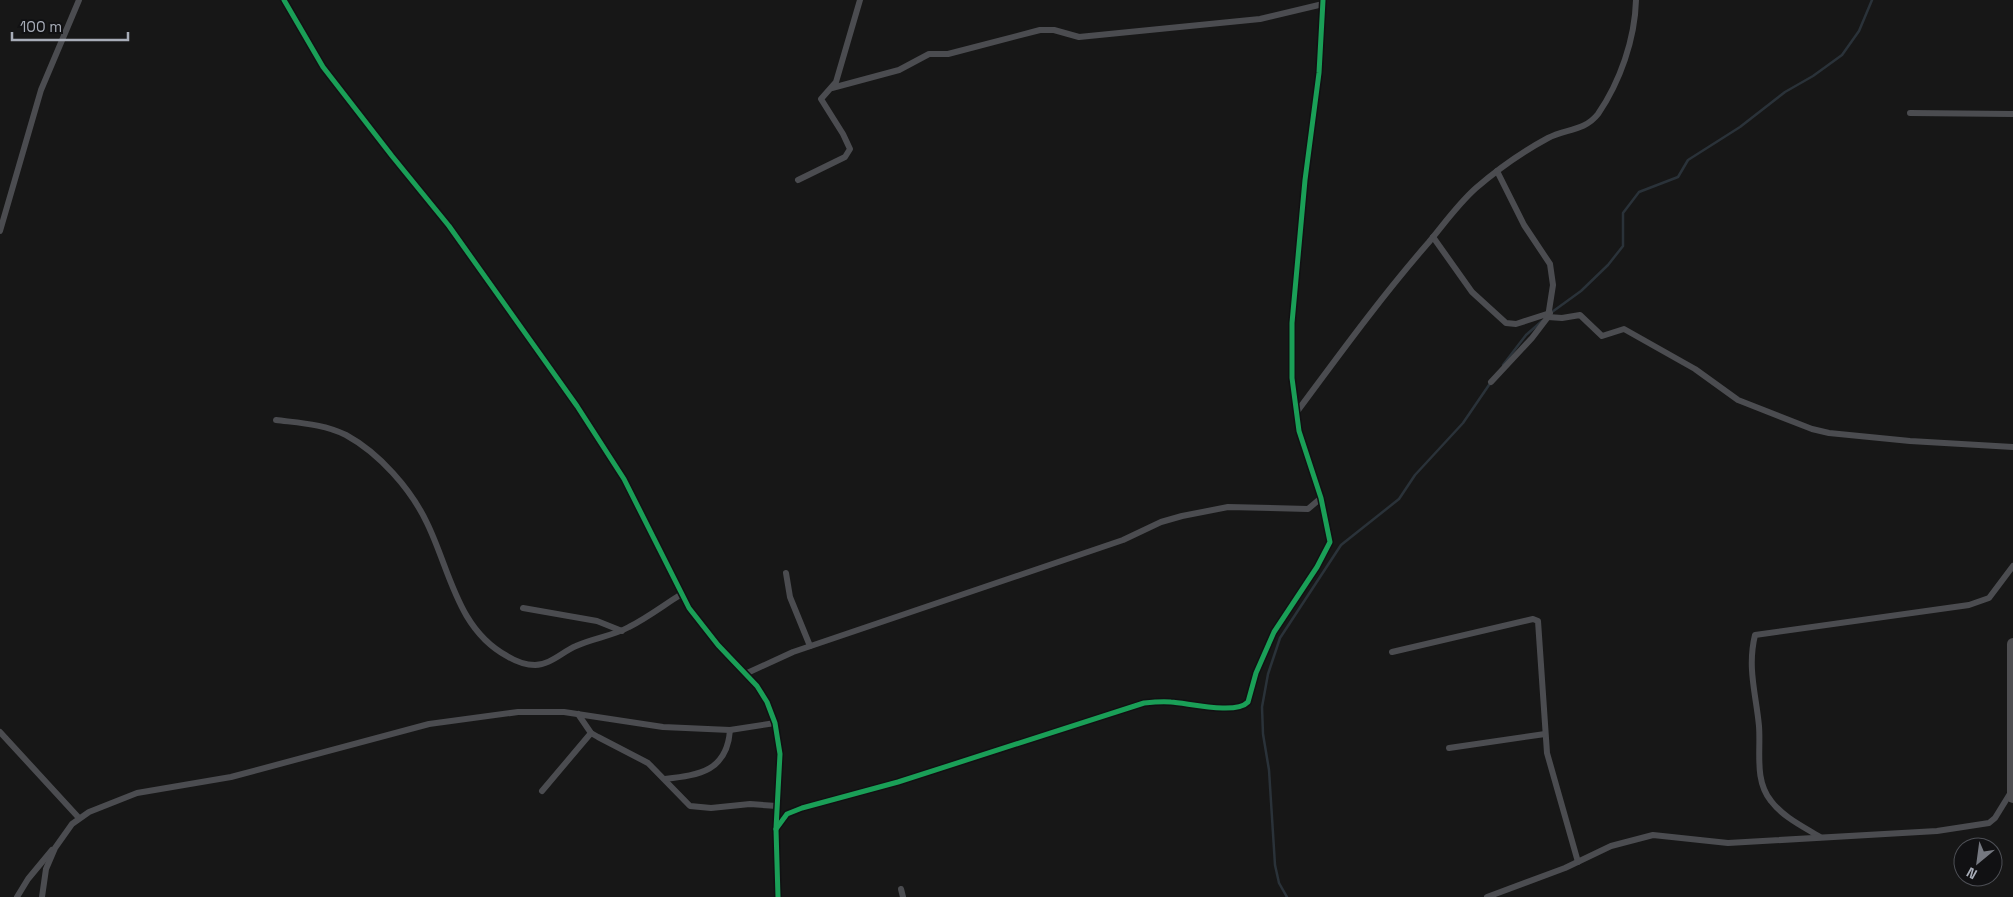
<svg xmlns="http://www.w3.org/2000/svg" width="2013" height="897" font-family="'Space Grotesk',sans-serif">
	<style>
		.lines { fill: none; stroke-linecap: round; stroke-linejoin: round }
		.stream { stroke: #2a3239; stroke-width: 2.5 }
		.street { stroke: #4b4c50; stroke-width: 6 }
		.highway { stroke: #4e4e51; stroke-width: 12 }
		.cycleway-casing { stroke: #111113; stroke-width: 8 }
		.cycleway { stroke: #1a9f57; stroke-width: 5 }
	</style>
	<rect width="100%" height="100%" fill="#171717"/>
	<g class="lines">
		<g class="stream">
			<path d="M 1552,312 L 1581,291 L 1608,265 L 1623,246 L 1623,213 L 1639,192 L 1678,177 L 1688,160 L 1740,127 L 1785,92 L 1813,76 L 1842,55 L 1859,31 L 1872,0"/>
			<path d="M 1503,365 L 1526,335 L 1542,321"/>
			<path d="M 1287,897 L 1279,883 L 1275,865 L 1269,770 L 1263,734 L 1262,707 L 1268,674 L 1280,638 L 1341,545 L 1399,499 L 1415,475 L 1463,423 L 1491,382"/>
		</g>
		<g class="street">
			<path d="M 284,0 L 323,67 L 392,156 L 449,226 L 577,406 L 624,479 L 689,608 L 718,645 L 757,686 L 767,702 L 775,723 L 780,754 L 776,829 L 778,897"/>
			<path d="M 832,88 L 899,70 L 929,54 L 948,54 L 1040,30 L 1054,30 L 1079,37 L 1260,19 L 1323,4"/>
			<path d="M 1910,113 L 2013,114"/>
			<path d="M 798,180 L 845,157 L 850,149 L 843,134 L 821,99 L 836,82 L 860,0"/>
			<path d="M 0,231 L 41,90 L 79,0"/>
			<path d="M 1433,237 L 1472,292 L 1506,323 L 1516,324 L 1550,313"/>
			<path d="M 1548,317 L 1562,318 L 1580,315 L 1602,336 L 1624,329 L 1695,369 L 1738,400 L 1812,429 L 1829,433 L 1910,441 L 2013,447"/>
			<path d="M 1491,382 L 1532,338 L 1548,317 L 1553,285 L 1550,264 L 1524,225 L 1497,171"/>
			<path d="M 1296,413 C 1339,355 1381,297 1429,242 C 1444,224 1458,204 1476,188 C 1498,169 1522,152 1548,138 C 1565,129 1585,131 1598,114 C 1620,82 1635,39 1636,0"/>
			<path d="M 276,420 C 300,423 324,424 346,435 C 379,453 411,489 427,523 C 450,570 457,629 507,656 C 515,661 525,665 535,665 C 550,665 562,652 576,646 C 593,638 613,636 629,627 C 647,618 664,605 680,595"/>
			<path d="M 786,573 L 790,597 L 810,646"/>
			<path d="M 523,608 L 597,621 L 622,631"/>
			<path d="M 1392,652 L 1533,619 L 1538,621 L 1547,753 L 1578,862"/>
			<path d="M 745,674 L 793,652 L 1123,540 L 1161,522 L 1182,516 L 1228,507 L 1308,509 L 1321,498"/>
			<path d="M 578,714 L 591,733 L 598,737 L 648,763 L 690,806 L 711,808 L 750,804 L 777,806"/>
			<path d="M 0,732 L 79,818"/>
			<path d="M 1449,748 L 1545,734"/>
			<path d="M 665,779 C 700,775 727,771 730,730"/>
			<path d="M 542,791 L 591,733"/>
			<path d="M 776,829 L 787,814 L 802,808 L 898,782 L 1144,703 C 1153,702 1162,701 1171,702 C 1188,703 1236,715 1248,702 L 1256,673 L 1274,632 L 1317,567 L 1330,542 L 1321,498 L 1299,431 L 1292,378 L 1292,323 L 1305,180 L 1319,73 L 1323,0"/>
			<path d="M 1820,837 C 1804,827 1783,817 1771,801 C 1754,780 1761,751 1759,726 C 1756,694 1747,668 1755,635 L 1969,605 L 1989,598 L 2013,566"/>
			<path d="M 901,889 L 903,897"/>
			<path d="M 17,897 L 28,879 L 52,850"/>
			<path d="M 42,897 L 46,869 L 55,848 L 72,824 L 89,812 L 137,793 L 231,777 L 429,724 L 518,712 L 564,712 L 663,727 L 730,730 L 775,723"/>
			<path d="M 1487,897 L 1565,868 L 1611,846 L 1653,835 L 1728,843 L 1937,831 L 1989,823 L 1995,818 L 2011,792"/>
		</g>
		<path class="highway" d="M 2013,644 L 2013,797"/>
		<g class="cycleway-casing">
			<g id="cycleway">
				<path d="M 284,0 L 323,67 L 392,156 L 449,226 L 577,406 L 624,479 L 689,608 L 718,645 L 757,686 L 767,702 L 775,723 L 780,754 L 776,829 L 778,897"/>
				<path d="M 776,829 L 787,814 L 802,808 L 898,782 L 1144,703 C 1153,702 1162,701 1171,702 C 1188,703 1236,715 1248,702 L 1256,673 L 1274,632 L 1317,567 L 1330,542 L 1321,498 L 1299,431 L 1292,378 L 1292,323 L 1305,180 L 1319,73 L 1323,0"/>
			</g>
		</g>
		<use href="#cycleway" class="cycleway"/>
	</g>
	<g transform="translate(1978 862) rotate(209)"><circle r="24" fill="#111113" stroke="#4d4f55"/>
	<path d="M0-4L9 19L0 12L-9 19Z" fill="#757880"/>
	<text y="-8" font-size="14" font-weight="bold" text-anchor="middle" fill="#a8adb8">N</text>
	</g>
	<path d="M12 32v8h116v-8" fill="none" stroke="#a8adb8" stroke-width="2.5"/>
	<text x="20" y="32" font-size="15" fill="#a8adb8" stroke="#111113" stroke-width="4" paint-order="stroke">100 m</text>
</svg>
